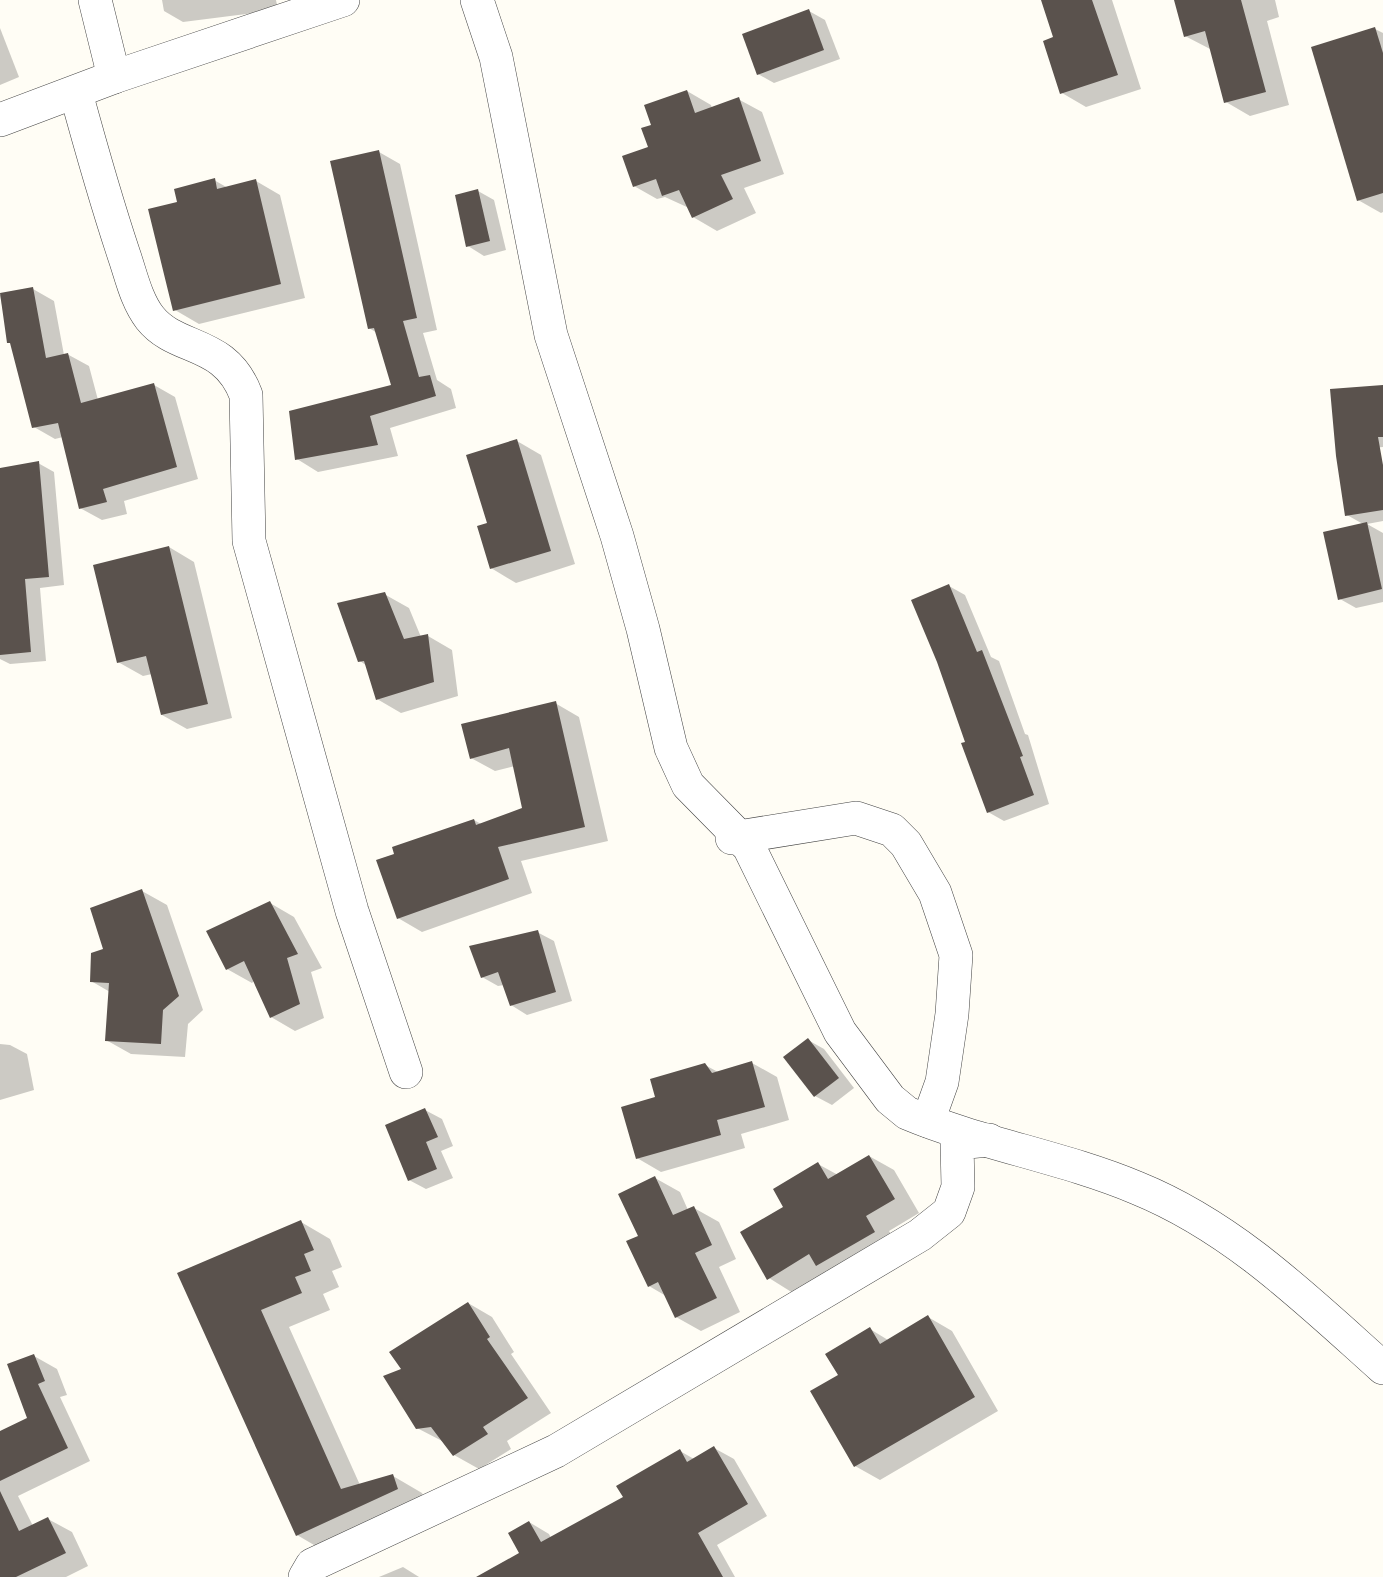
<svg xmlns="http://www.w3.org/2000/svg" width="1383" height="1577" font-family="'Playfair Display',serif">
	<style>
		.shadow { fill: #0003 }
		.building { fill: #5a524d }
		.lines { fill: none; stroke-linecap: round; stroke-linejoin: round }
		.street-casing { stroke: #444; stroke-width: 34 }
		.street { stroke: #fff; stroke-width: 33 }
	</style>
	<rect width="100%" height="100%" fill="#fffdf5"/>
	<g class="shadow">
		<path d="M 162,0 L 276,0 L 278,10 L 183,22 L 164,11 Z"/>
		<path d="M 1043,0 L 1112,0 L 1141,89 L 1086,107 L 1062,93 L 1055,38 Z"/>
		<path d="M 1180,0 L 1275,0 L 1279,17 L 1267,21 L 1289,105 L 1250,116 L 1226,102 L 1212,50 L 1185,36 Z"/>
		<path d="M 809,11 L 825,20 L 840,59 L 774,83 L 758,74 Z"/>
		<path d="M 0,28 L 19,77 L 0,85 Z"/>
		<path d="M 1375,29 L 1383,33 L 1383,212 L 1381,213 L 1358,200 Z"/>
		<path d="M 687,91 L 711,105 L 712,108 L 738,99 L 762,112 L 784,174 L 744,188 L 756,213 L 717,231 L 693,217 L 689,208 L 665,197 L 657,199 L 634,186 L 650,148 L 653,126 Z"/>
		<path d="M 379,152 L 400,164 L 437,330 L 423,333 L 437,380 L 451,389 L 456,408 L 390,428 L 398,456 L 318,472 L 297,459 L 393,386 L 377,333 L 369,328 Z"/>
		<path d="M 214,180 L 228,188 L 256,181 L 280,195 L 305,298 L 199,324 L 175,310 L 179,203 Z"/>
		<path d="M 478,191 L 494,200 L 506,250 L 484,256 L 468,246 Z"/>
		<path d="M 33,289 L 54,301 L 64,355 L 67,354 L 89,366 L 98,400 L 154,385 L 175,397 L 198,479 L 124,501 L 127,514 L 102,520 L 80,508 L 63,437 L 55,439 L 34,427 L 12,344 L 9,342 L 0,295 Z"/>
		<path d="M 1383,386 L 1383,447 L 1352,450 Z"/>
		<path d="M 517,441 L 541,455 L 575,564 L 516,583 L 491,568 L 489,524 Z"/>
		<path d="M 38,463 L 54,472 L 64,585 L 40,588 L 46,661 L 10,664 L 0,659 L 0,469 Z"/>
		<path d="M 1383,486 L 1383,521 L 1367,524 L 1383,533 L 1383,602 L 1356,608 L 1340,599 L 1363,524 L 1347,515 Z"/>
		<path d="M 169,547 L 194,562 L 232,718 L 187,729 L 162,715 L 152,674 L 143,676 L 118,662 Z"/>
		<path d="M 949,586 L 965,595 L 991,657 L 999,661 L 1025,734 L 1028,735 L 1049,804 L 1004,821 L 988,812 L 967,743 Z"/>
		<path d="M 384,594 L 409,608 L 421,637 L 428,636 L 452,650 L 458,696 L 401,713 L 377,699 L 367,666 L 360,661 Z"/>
		<path d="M 555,703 L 579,717 L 608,841 L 521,861 L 532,893 L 422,932 L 398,918 L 474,820 L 481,824 L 524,809 L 515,766 L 495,771 L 471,758 Z"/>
		<path d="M 142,891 L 167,905 L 203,1010 L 188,1024 L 185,1057 L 131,1054 L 106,1040 L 110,992 L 91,981 L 105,950 Z"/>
		<path d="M 270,903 L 294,917 L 322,968 L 311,972 L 324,1018 L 295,1031 L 271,1017 L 254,981 L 252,983 L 227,969 Z"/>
		<path d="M 537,932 L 554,941 L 572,1001 L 527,1015 L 511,1005 L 504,985 L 498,986 L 482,977 Z"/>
		<path d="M 808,1040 L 824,1049 L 854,1088 L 832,1105 L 815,1096 Z"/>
		<path d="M 0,1044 L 10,1045 L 27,1054 L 34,1090 L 0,1100 Z"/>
		<path d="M 752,1063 L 777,1077 L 789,1120 L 741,1134 L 745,1148 L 661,1172 L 637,1158 L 656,1098 L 705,1065 L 718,1072 Z"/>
		<path d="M 425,1110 L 442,1119 L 453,1146 L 441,1151 L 453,1178 L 426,1189 L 409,1180 Z"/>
		<path d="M 869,1156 L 894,1170 L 919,1213 L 889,1231 L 898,1246 L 793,1293 L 769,1278 L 786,1207 L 818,1164 L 838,1175 Z"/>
		<path d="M 655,1178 L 680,1192 L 688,1210 L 694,1208 L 719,1222 L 736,1259 L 719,1267 L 740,1312 L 701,1331 L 676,1317 L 666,1296 L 649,1286 L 640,1237 Z"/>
		<path d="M 301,1222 L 330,1239 L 342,1267 L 332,1271 L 339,1287 L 323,1294 L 330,1310 L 289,1327 L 360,1485 L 393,1476 L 422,1493 L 427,1506 L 326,1552 L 297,1535 L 179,1273 Z"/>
		<path d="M 468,1303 L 492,1317 L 514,1352 L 511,1354 L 551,1413 L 507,1441 L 511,1449 L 479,1469 L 454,1455 L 444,1442 L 417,1428 L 403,1370 Z"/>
		<path d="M 928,1317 L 952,1331 L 998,1411 L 880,1480 L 855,1466 L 840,1376 L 870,1329 L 888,1340 Z"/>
		<path d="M 34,1356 L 57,1369 L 67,1395 L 60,1397 L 90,1461 L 18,1496 L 33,1526 L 48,1519 L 72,1532 L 88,1566 L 66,1577 L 0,1577 L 0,1432 L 29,1418 Z"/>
		<path d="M 714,1448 L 734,1459 L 767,1516 L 717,1545 L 735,1577 L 507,1577 L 521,1553 L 529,1522 L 549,1534 L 551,1538 L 625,1498 L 680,1451 L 694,1459 Z"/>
		<path d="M 403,1567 L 419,1577 L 379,1577 Z"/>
	</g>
	<g class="building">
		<path d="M 1041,0 L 1092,0 L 1118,75 L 1060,94 L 1043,41 L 1053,37 Z"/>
		<path d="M 1174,0 L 1241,0 L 1266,92 L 1224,103 L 1205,31 L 1184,37 Z"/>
		<path d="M 809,9 L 824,50 L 757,75 L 742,34 Z"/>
		<path d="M 1375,27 L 1383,53 L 1383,193 L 1357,201 L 1311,47 Z"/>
		<path d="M 687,90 L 695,113 L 739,97 L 761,161 L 721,175 L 733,199 L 692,218 L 679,190 L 662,196 L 656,179 L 633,187 L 622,156 L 648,147 L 641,128 L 651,125 L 644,105 Z"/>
		<path d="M 379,150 L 417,318 L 403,321 L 419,377 L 430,375 L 436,396 L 370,416 L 378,445 L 295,460 L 289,411 L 391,385 L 374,328 L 368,329 L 330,161 Z"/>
		<path d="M 215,178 L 217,189 L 256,179 L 281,284 L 173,311 L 148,209 L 177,202 L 174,189 Z"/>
		<path d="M 478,189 L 490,241 L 466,247 L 455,195 Z"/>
		<path d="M 33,287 L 46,358 L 68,353 L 81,403 L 154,383 L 177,467 L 103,489 L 107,502 L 79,509 L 58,423 L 32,428 L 10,343 L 7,343 L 0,293 Z"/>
		<path d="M 1383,385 L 1383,437 L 1378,437 L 1383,465 L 1383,510 L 1345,516 L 1336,456 L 1330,389 Z"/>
		<path d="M 517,439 L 551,551 L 490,569 L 477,526 L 487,523 L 466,455 Z"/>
		<path d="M 39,461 L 49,577 L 25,579 L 31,652 L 0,655 L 0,468 Z"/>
		<path d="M 1367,522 L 1382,589 L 1338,600 L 1323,532 Z"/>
		<path d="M 169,546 L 208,704 L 161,715 L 146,656 L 117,663 L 93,565 Z"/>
		<path d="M 949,584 L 977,652 L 982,650 L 1023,756 L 1020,757 L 1034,795 L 987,813 L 961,743 L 965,742 L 937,662 L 911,600 Z"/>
		<path d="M 385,592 L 404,639 L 428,634 L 434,682 L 376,700 L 364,661 L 358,662 L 337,603 Z"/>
		<path d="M 556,701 L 585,827 L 498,847 L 509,879 L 397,919 L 376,860 L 394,854 L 392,847 L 474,819 L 476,825 L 522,808 L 509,748 L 470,759 L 461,724 Z"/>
		<path d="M 142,889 L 179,996 L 163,1010 L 161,1044 L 105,1041 L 109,983 L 90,982 L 91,953 L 103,949 L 90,908 Z"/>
		<path d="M 270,901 L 298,954 L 287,958 L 300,1004 L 270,1018 L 244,961 L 226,970 L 206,931 Z"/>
		<path d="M 538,930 L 556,992 L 510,1006 L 498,972 L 481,978 L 469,946 Z"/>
		<path d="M 808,1038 L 839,1078 L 814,1097 L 783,1057 Z"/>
		<path d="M 752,1061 L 765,1107 L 717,1120 L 721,1135 L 636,1159 L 621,1107 L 655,1097 L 650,1079 L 705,1063 L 712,1073 Z"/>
		<path d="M 425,1108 L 438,1137 L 426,1142 L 437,1169 L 408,1181 L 385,1125 Z"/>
		<path d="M 869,1155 L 895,1199 L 866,1216 L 875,1232 L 816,1266 L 809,1254 L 767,1280 L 740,1232 L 783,1207 L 773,1189 L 818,1162 L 828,1179 Z"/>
		<path d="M 655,1176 L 673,1215 L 694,1206 L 712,1245 L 695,1253 L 717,1298 L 675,1318 L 658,1282 L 648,1287 L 626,1241 L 638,1236 L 618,1194 Z"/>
		<path d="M 301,1220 L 314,1250 L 304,1254 L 311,1271 L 295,1277 L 302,1293 L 261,1310 L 341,1489 L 393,1474 L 398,1489 L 296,1536 L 177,1273 Z"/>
		<path d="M 468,1302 L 490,1337 L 487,1339 L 528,1398 L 483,1427 L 488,1434 L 453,1456 L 431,1427 L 416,1429 L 383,1376 L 401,1369 L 389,1352 Z"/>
		<path d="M 928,1315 L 975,1397 L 854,1467 L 810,1391 L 838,1375 L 825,1354 L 870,1327 L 880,1344 Z"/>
		<path d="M 34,1354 L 45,1381 L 38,1384 L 68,1448 L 0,1481 L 0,1431 L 27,1418 L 7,1364 Z"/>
		<path d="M 714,1446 L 748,1504 L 698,1533 L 723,1577 L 476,1577 L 519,1553 L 508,1533 L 529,1521 L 541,1542 L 623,1497 L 616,1486 L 680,1449 L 687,1462 Z"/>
		<path d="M 0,1491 L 19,1531 L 48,1517 L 66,1553 L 16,1577 L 0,1577 Z"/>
	</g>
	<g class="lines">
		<g class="street-casing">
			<g id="street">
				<path d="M 95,0 L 114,77"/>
				<path d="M 477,0 L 496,57 L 551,335 L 617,536 L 643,629 L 671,748 L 688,785 L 749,847 L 840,1032 L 890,1099 L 907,1113 C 981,1144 1063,1157 1137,1188 C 1233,1227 1307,1300 1383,1368"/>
				<path d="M 76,93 C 91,148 106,201 124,255 C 131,275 136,300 150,318 C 177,352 225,339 246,395 L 249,541 L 352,911 L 406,1072"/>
				<path d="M 0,120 L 114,77 L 343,0"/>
				<path d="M 732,838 L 856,818 L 892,830 L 906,844 L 935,893 L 956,955 L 952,1014 L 942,1082 L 928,1121"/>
				<path d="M 305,1577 L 312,1565 L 556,1451 L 920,1235 L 949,1212 L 958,1187 L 957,1143 L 989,1140"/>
			</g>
		</g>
		<use href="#street" class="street"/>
	</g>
</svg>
